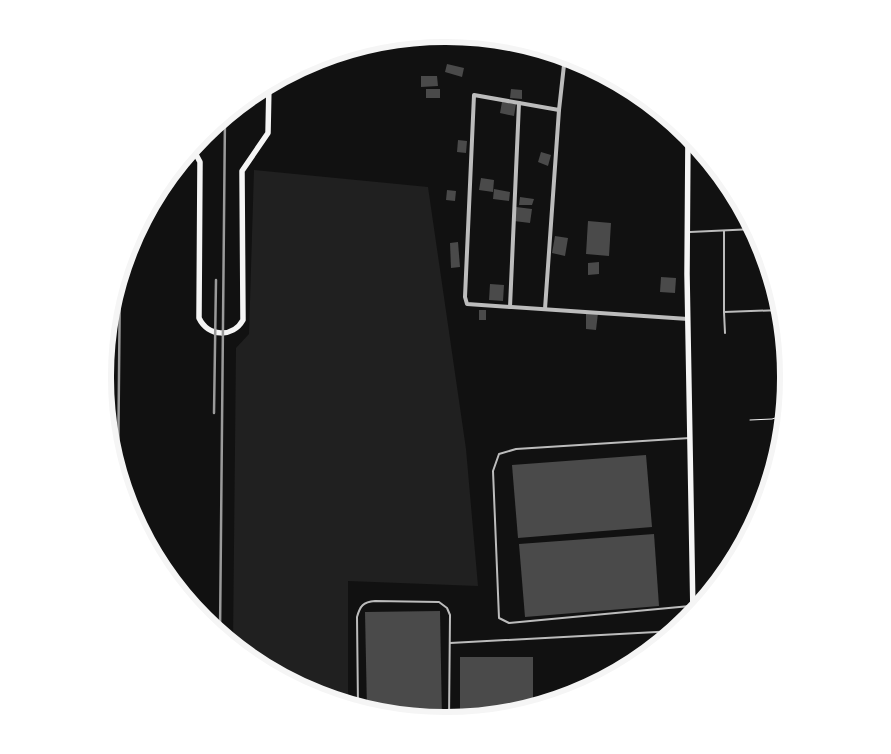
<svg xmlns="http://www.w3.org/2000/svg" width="891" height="754" font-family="'DejaVu Sans',sans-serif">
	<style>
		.green { fill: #202020 }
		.building { fill: #4a4a4a }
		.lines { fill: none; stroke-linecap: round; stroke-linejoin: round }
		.path { stroke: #f5f5f5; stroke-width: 1 }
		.service { stroke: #bcbcbc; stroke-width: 2 }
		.minor { stroke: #bcbcbc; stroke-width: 4 }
		.secondary { stroke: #f5f5f5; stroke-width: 5.5 }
		.rail { stroke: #9a9a9a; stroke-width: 2.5 }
		.rim { fill: none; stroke: #f5f5f5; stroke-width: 6 }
	</style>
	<rect width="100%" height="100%" fill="#111"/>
	<path class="green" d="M 254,170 L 428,187 L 466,449 L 478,586 L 348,581 L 348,705 L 314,694 L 255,662 L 233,645 L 236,348 L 249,334 Z"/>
	<g class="building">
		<path d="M 447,64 L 464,68 L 462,77 L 445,72 Z"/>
		<path d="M 421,76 L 437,76 L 438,86 L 421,87 Z"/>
		<rect x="426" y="89" width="14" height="9"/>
		<path d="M 511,89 L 522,90 L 522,99 L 510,98 Z"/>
		<path d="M 502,102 L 516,104 L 514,116 L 500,113 Z"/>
		<path d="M 458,140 L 467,141 L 466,153 L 457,152 Z"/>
		<path d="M 541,152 L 551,155 L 548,166 L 538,162 Z"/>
		<path d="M 481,178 L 494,180 L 493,192 L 479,190 Z"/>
		<path d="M 494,189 L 510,192 L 509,201 L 493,199 Z"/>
		<path d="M 447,190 L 456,191 L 455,201 L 446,200 Z"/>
		<path d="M 520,197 L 534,199 L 532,205 L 519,205 Z"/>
		<path d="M 516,207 L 532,209 L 530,223 L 514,221 Z"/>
		<path d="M 588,221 L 611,223 L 609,256 L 586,254 Z"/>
		<path d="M 555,236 L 568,238 L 565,256 L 552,253 Z"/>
		<path d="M 458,242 L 460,267 L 451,268 L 450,243 Z"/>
		<path d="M 599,262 L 599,274 L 588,275 L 588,263 Z"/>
		<path d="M 661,277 L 676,278 L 675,293 L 660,292 Z"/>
		<path d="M 490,284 L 504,285 L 503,301 L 489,300 Z"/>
		<rect x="479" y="310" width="7" height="10"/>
		<path d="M 586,313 L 598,313 L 596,330 L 586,329 Z"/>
		<path d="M 646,455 L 652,527 L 518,538 L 512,465 Z"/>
		<path d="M 654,534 L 659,606 L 525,617 L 519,544 Z"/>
		<path d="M 440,611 L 442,720 L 378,714 L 367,710 L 365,612 Z"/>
		<path d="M 460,657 L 533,657 L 533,707 L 512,714 L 460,719 Z"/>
	</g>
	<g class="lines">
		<path class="path" d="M 750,420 L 772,419 L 785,415"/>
		<g class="service">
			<path d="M 724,231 L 724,312 L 782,310"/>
			<path d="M 690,232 L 754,229"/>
			<path d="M 724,312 L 725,333"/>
			<path d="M 690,438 L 516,449 L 499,454 L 493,471 L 499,618 L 509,623 L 690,606"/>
			<path d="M 450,643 L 675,631"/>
			<path d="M 358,707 L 357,617 C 360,606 363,602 375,601 L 439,602 L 447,608 L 450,615 L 449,720"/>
		</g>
		<g class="minor">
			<path d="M 565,56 L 559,110 L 474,95 L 465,297 L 467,304 L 688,319"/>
			<path d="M 510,307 L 519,103"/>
			<path d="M 545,309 L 559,110"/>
		</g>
		<g class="secondary">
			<path d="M 688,135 L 687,274 L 693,614"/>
			<path d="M 192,147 L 200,162 L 199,318 C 208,337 233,338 243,320 L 242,171 L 268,133 L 269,84"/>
		</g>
		<g class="rail">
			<path d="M 214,413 L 216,280"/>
			<path d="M 118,475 L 120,275"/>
			<path d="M 220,634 L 225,116"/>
		</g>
	</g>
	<path d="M0 0H891V754H0ZM445 42H446A334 334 0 0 1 780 376V378A334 334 0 0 1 446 712H445A334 334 0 0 1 111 378V376A334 334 0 0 1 445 42Z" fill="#fff" fill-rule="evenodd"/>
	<path class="rim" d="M445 42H446A334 334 0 0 1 780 376V378A334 334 0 0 1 446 712H445A334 334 0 0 1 111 378V376A334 334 0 0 1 445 42Z"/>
</svg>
